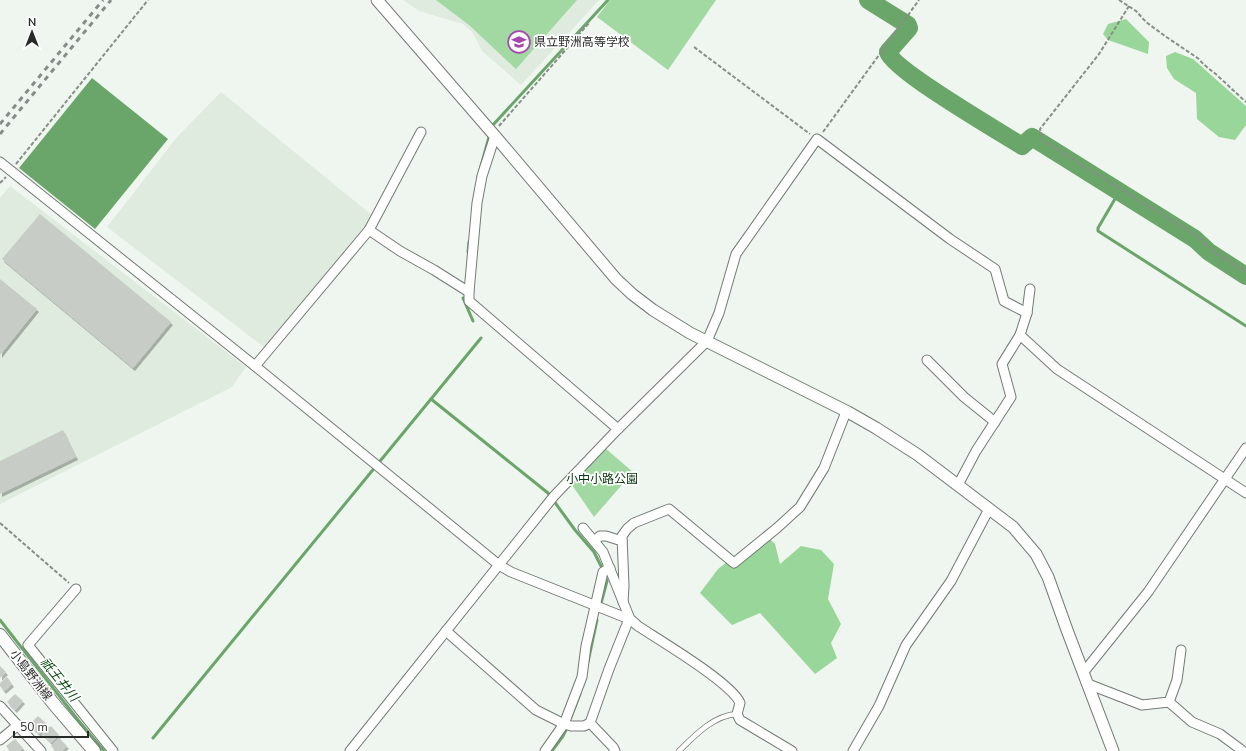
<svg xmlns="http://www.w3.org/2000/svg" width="1246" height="751" font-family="'Nunito Sans','Noto Sans JP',sans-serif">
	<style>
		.built { fill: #dfebde }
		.green { fill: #a2d8a1 }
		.forest { fill: #99d699 }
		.water { fill: #6aa56a }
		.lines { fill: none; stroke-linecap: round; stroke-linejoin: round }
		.stream { stroke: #6aa56a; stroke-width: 3 }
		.river { stroke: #6aa56a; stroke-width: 18 }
		.building { fill: #c7cdc6; filter: url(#shadow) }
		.service-casing { stroke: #747a74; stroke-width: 6 }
		.minor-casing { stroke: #747a74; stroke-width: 11 }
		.tertiary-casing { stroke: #747a74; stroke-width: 13 }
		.secondary-casing { stroke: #747a74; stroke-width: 14 }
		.path { stroke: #898e89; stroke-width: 2; stroke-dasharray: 4 2; stroke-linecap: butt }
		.service { stroke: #fff; stroke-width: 4.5 }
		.minor { stroke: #fff; stroke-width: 9 }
		.tertiary { stroke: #fff; stroke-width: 11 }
		.secondary { stroke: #fff; stroke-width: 12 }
		.rail { stroke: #888c88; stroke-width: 3; stroke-dasharray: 5 5; stroke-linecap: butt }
		.labels { text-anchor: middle; stroke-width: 3.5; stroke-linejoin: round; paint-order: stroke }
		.poi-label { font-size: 12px; fill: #282a28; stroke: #fff; text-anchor: start }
		.park-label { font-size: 12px; fill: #07330b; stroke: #fff }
		.street-label { font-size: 12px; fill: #282a28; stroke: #fff }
		.water-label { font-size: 13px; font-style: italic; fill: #0b4c13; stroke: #fff }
	</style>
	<defs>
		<filter id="shadow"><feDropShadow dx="2" dy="3" stdDeviation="0" flood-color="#0004"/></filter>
	</defs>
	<rect width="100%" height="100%" fill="#eff6ef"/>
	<g class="built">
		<path d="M 403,0 L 599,0 L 521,85 L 482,51 L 473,33 L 463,24 L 419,11 Z"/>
		<path d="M 221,92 L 373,216 L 264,347 L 107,227 L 177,137 Z"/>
		<path d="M 10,186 L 246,367 L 232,387 L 0,504 L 0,198 Z"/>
	</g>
	<g class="green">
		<path d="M 436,0 L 577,0 L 516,69 L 469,25 Z"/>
		<path d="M 610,0 L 716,0 L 668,70 L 597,17 Z"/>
		<path d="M 605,448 L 633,472 L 594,517 L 572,485 Z"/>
	</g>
	<g class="forest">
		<path d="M 1126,19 L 1149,42 L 1148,54 L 1108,40 L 1103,34 L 1108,24 Z"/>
		<path d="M 1175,52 L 1193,59 L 1246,106 L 1246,125 L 1235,140 L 1219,137 L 1197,119 L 1196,93 L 1174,79 L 1167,68 L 1166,56 Z"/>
		<path d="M 764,533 L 775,544 L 780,564 L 801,546 L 821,550 L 834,564 L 828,599 L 841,624 L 831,643 L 837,658 L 815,674 L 760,613 L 732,625 L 700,593 L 718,569 Z"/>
	</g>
	<path class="water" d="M 92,78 L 168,139 L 95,229 L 19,168 Z"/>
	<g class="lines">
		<g class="stream">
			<path d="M 492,126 L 608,0"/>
			<path d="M 478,177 L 489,137"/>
			<path d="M 1119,192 L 1098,228 L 1098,231 L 1246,326"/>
			<path d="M 468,252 L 469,242"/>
			<path d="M 463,298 L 473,321"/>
			<path d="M 481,338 L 431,399 L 548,493 L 575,530 L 594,552 L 603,570"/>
			<path d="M 600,607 L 607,581 L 605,576"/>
			<path d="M 0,620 L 78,720 L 104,751"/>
			<path d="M 588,662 L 597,620"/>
			<path d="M 571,717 L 580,694"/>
			<path d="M 153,738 L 431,399"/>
			<path d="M 552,751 L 563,736 L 568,726"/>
		</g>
		<path class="river" d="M 868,0 L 908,25 L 909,28 L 888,52 C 893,70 1000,132 1022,146 L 1032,137 L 1195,239 L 1209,252 L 1246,276"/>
	</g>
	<g class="building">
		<path d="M 40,214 L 171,322 L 133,368 L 2,259 Z"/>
		<path d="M 0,279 L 37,309 L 0,355 Z"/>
		<path d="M 63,430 L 76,457 L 0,494 L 0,461 Z"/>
		<path d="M 0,666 L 6,672 L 0,678 Z"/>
		<path d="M 7,677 L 12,684 L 4,691 L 0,686 L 0,683 Z"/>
		<path d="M 15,694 L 23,701 L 15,710 L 7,702 Z"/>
		<path d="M 38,716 L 48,725 L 39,734 L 29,725 Z"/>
		<path d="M 51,726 L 59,735 L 51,743 L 42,734 Z"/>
		<path d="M 59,738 L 67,746 L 61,751 L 56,751 L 51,746 Z"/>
		<path d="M 15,739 L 23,748 L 20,751 L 10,751 L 6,746 Z"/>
	</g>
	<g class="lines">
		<g class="service-casing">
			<path id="service" d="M 679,751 C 694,736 714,715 737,714"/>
		</g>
		<g class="minor-casing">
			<g id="minor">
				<path d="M 495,136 L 482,176 L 477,203 L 469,292 L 469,301 L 618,429"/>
				<path d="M 0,162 L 255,366 L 499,565 L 511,572 L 629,619 L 609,669 L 590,723 L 584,726 L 571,726 L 564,724 L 536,710 L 446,631"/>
				<path d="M 369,230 L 421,132"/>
				<path d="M 1027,313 L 1030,289"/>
				<path d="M 927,360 L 964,397 L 995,422"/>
				<path d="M 255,366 L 369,230 L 400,251 L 434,270 L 469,292"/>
				<path d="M 958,485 L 976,451 L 1011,397 L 1002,364 L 1020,335"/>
				<path d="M 583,528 L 603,552 L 630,619 L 638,626 C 659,640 732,683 740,703 L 737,714 L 740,720 L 792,751"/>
				<path d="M 594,541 L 600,536 L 606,536 L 622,541"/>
				<path d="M 76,589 L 28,645 L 113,751"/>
				<path d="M 623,602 L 624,586 L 622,536 L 627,529 L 634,523 L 669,509 L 734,563 L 777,528 L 800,507 L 824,468 L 846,412"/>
				<path d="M 1083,673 L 1148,592 L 1246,448"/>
				<path d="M 1088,684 L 1142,705 L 1169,702 L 1177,680 L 1181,650"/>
				<path d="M 1169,702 L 1192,722 L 1220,734 L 1243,751"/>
				<path d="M 0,706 L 41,751"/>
				<path d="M 590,723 L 613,747 L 615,751"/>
				<path d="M 0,740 L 18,725"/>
				<path d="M 350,751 L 554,496 L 618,429 L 707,341 L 719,313 L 736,254 L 817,139 L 950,239 L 995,269 L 1004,301 L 1027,313 L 1020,335 L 1057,369 L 1246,493"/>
				<path d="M 545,751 L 564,724 L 582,677 L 586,646 L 603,572 L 610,568"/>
				<path d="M 853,751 L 879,706 L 906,645 L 951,581 L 989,509"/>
			</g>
		</g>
		<g class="tertiary-casing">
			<path id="tertiary" d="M 377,0 L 495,136 L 616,279 L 632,294 L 653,310 L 690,333 L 848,412 L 876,428 L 918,455 L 1013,527 L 1036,554 L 1048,577 L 1067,630 L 1113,751"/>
		</g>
		<g class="secondary-casing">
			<path id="secondary" d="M 0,635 L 53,703 L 94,751"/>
		</g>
		<g class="path">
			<path d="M 1119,0 L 1136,11 L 1146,22 L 1165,36 L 1199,59 C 1205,67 1213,71 1220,78 C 1229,86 1237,94 1246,102"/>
			<path d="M 1129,6 L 1099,54 L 1040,129 L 1042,140 L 1198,237 L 1213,251 L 1246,272"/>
			<path d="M 694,47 L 810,134"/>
			<path d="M 499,126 L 590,22"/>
			<path d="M 823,132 L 919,0"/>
			<path d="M 16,164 L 148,0"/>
			<path d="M 0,183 L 6,177"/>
			<path d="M 0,523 L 69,583"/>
		</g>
		<use href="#service" class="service"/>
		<use href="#minor" class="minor"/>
		<use href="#tertiary" class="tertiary"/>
		<use href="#secondary" class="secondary"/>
		<g class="rail">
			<path d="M 0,124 L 103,0"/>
			<path d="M 0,134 L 111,0"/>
		</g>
	</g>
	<defs>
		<g id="school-ring" transform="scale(1.15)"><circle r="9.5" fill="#fff" stroke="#a646ae" stroke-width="1.5"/><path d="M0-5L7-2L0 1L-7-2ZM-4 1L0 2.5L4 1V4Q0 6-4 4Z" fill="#a646ae"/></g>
	</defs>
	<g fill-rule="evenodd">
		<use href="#school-ring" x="519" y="42"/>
	</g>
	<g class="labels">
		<g class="poi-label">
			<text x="534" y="46">県立野洲高等学校</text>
		</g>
		<g class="park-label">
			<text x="602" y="483">小中小路公園</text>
		</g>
		<g class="street-label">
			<text transform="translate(31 675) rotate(52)" y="4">小島野洲線</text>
		</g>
		<g class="water-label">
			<text transform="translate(60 679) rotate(51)" y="5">祇王井川</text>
		</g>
	</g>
	<g transform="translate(32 32)" stroke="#ffffff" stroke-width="3" paint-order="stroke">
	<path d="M0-3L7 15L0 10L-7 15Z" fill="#282a28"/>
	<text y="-6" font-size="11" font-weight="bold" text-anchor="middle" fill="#282a28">N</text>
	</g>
	<path d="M14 731v6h74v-6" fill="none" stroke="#282a28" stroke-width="2"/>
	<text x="20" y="731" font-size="12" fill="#282a28" stroke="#ffffff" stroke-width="3" paint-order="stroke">50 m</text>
</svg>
